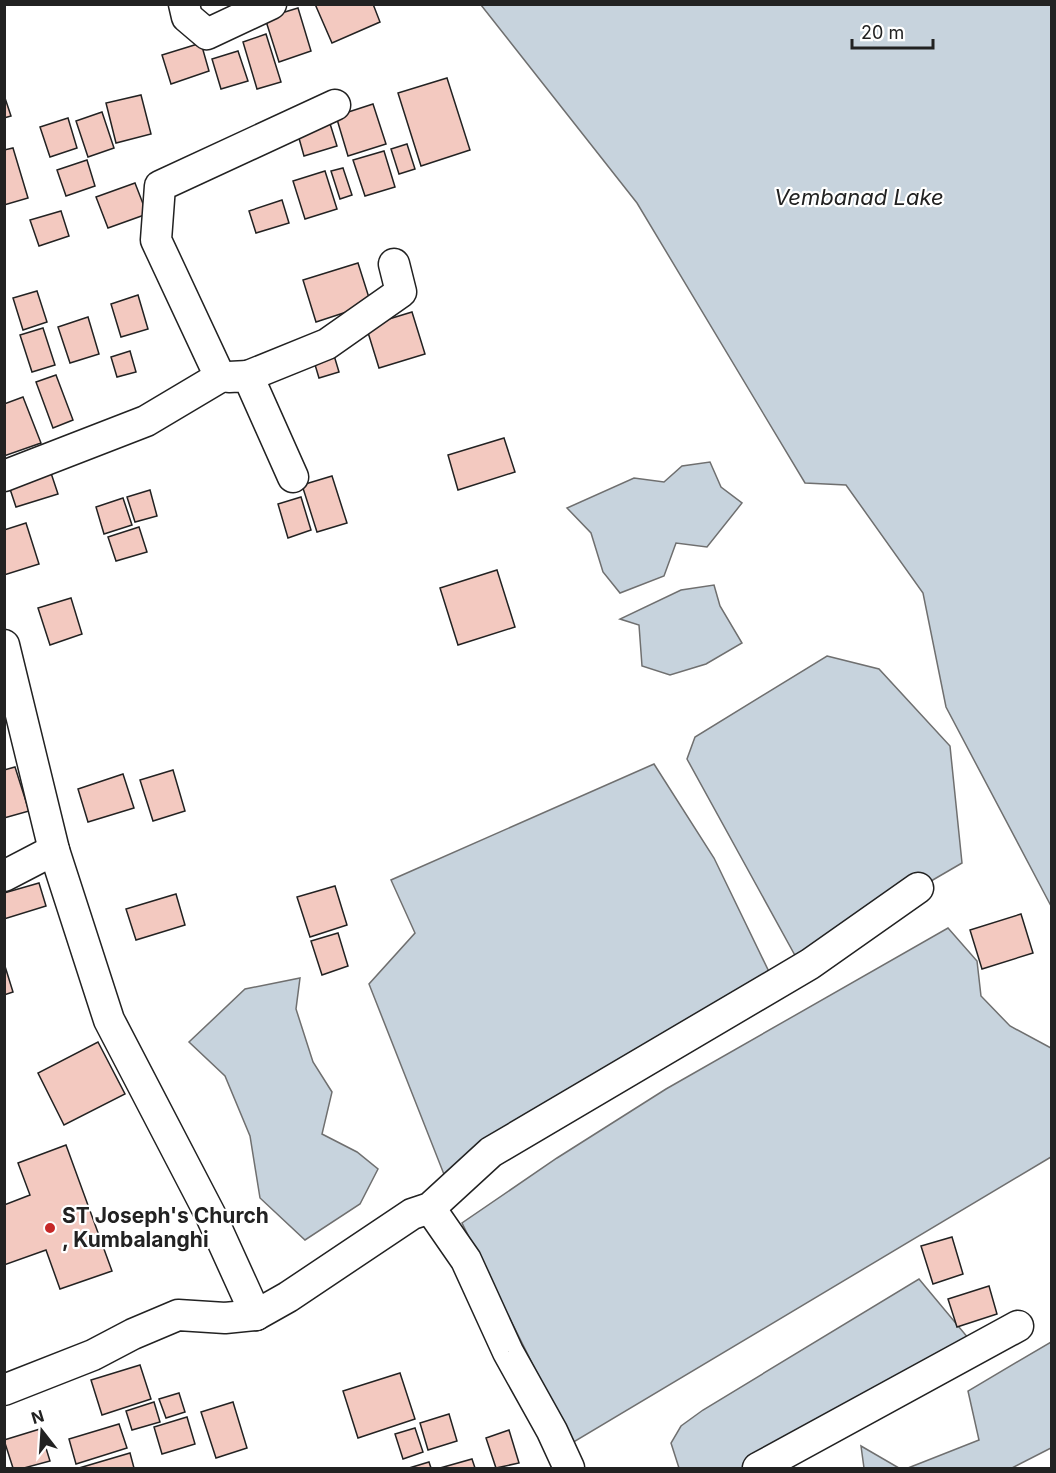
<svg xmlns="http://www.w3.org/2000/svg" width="1056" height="1473" font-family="Inter,sans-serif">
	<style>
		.water { fill: #c7d3dd; stroke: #6f6f6f; stroke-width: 1.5 }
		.building { fill: #f3c9c0; stroke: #222; stroke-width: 1.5 }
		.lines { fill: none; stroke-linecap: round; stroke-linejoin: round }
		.minor-casing { stroke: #222; stroke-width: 33 }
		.minor { stroke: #fff; stroke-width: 30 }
		.poi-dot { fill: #c62828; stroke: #fff; stroke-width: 2 }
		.labels { text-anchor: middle; stroke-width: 4.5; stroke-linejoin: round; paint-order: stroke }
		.poi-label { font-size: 21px; font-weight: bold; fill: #222; stroke: #fff; text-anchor: start }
		.water-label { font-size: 22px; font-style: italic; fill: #222; stroke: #fff }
	</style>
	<rect width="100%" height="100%" fill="#fff"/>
	<g class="water">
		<path d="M 481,5 L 1051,5 L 1051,906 L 946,707 L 923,593 L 846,485 L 805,483 L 637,203 Z"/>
		<path d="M 710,462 L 721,487 L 742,503 L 707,547 L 676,543 L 664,576 L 620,593 L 603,572 L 591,533 L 567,508 L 634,478 L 664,482 L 682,466 Z"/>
		<path d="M 714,585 L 720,606 L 742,643 L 706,664 L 670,675 L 642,666 L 639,625 L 620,619 L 681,590 Z"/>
		<path d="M 827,656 L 879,669 L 950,746 L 962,863 L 797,959 L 687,759 L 695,737 Z"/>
		<path d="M 654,764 L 714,858 L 772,978 L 447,1182 L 369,984 L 415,933 L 391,880 Z"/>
		<path d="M 948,928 L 977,961 L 981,996 L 1010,1026 L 1051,1048 L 1051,1157 L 572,1443 L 462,1223 L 557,1158 L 666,1089 Z"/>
		<path d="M 300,978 L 296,1009 L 313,1062 L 332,1092 L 322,1134 L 357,1152 L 378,1169 L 360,1204 L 305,1240 L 260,1198 L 250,1136 L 225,1076 L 189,1042 L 245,989 Z"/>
		<path d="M 919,1279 L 974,1345 L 762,1468 L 679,1468 L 671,1443 L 681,1426 L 703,1410 Z"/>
		<path d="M 1051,1342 L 1051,1448 L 1012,1468 L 908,1468 L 979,1440 L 968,1391 Z"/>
		<path d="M 861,1446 L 899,1468 L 864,1468 Z"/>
	</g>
	<g class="building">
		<path d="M 315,4 L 373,4 L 380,22 L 332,43 Z"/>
		<path d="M 298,8 L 311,51 L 279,62 L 265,18 Z"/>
		<path d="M 266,34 L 281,82 L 257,89 L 243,42 Z"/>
		<path d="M 201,43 L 209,71 L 171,84 L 162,55 Z"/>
		<path d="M 238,51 L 248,81 L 221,89 L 212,59 Z"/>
		<path d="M 447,78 L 470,150 L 421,166 L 398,93 Z"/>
		<path d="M 4,95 L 11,116 L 4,118 Z"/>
		<path d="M 141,95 L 151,134 L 116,143 L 106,103 Z"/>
		<path d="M 373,104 L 386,144 L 348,156 L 336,116 Z"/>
		<path d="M 102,112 L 114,148 L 88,157 L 76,121 Z"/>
		<path d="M 327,114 L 337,146 L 304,156 L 295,124 Z"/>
		<path d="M 68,118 L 77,148 L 50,157 L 40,127 Z"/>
		<path d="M 407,144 L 415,169 L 399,174 L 391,149 Z"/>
		<path d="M 13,148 L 28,198 L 4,205 L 4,150 Z"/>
		<path d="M 384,151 L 395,187 L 365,196 L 353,160 Z"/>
		<path d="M 87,160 L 95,186 L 66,196 L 57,170 Z"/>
		<path d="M 343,168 L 352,195 L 340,199 L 331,171 Z"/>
		<path d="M 325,171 L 337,209 L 305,219 L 293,181 Z"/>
		<path d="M 135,183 L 147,214 L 108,228 L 96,197 Z"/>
		<path d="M 282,200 L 289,223 L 256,233 L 249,211 Z"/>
		<path d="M 61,211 L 69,236 L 39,246 L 30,220 Z"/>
		<path d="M 358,263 L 371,304 L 316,322 L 303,280 Z"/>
		<path d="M 37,291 L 47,322 L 23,330 L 13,298 Z"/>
		<path d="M 138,295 L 148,329 L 121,337 L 111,304 Z"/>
		<path d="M 412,312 L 425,354 L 379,368 L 366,326 Z"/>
		<path d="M 88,317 L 99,354 L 70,363 L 58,327 Z"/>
		<path d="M 43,328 L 55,365 L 32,372 L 20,335 Z"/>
		<path d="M 130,351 L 136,372 L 117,377 L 111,357 Z"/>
		<path d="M 333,352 L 339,372 L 319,378 L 313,358 Z"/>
		<path d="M 56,375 L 73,420 L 53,428 L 36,382 Z"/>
		<path d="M 23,397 L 41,443 L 4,456 L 4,404 Z"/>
		<path d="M 504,438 L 515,472 L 458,490 L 448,455 Z"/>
		<path d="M 49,467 L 58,494 L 16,507 L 7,480 Z"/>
		<path d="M 332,476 L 347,523 L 317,532 L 302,485 Z"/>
		<path d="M 150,490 L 157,516 L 135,522 L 127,497 Z"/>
		<path d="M 301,497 L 311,530 L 288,538 L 278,504 Z"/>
		<path d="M 123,498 L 132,525 L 104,534 L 96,507 Z"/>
		<path d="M 26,523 L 39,564 L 4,575 L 4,530 Z"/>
		<path d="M 139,527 L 147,552 L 116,561 L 108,537 Z"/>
		<path d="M 497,570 L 515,627 L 458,645 L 440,588 Z"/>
		<path d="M 71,598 L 82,634 L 50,645 L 38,608 Z"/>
		<path d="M 15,767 L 29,811 L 4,818 L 4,770 Z"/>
		<path d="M 173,770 L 185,811 L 153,821 L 140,780 Z"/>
		<path d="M 123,774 L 134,808 L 88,822 L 78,789 Z"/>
		<path d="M 39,883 L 46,906 L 4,919 L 4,893 Z"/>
		<path d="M 335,886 L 347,925 L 310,937 L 297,897 Z"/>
		<path d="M 176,894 L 185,925 L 136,940 L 126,909 Z"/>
		<path d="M 1021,914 L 1033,953 L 982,969 L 970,930 Z"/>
		<path d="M 338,933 L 348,966 L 322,975 L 311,941 Z"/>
		<path d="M 4,963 L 13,992 L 4,995 Z"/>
		<path d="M 98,1042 L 125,1094 L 64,1125 L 38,1073 Z"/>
		<path d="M 66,1145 L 112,1271 L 60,1289 L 46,1250 L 4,1265 L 4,1205 L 30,1195 L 18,1163 Z"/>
		<path d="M 952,1237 L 963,1274 L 933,1284 L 921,1246 Z"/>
		<path d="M 989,1286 L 997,1314 L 957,1327 L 948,1299 Z"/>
		<path d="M 140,1365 L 151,1399 L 102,1415 L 91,1380 Z"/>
		<path d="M 400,1373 L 415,1419 L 358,1438 L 343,1391 Z"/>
		<path d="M 179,1393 L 185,1412 L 166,1418 L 159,1399 Z"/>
		<path d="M 154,1402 L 160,1422 L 132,1430 L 126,1411 Z"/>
		<path d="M 233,1402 L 247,1448 L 216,1458 L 201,1412 Z"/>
		<path d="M 449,1414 L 457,1441 L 428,1450 L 420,1423 Z"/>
		<path d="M 187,1417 L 195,1444 L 162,1454 L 154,1427 Z"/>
		<path d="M 119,1424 L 127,1448 L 76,1464 L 69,1439 Z"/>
		<path d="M 415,1428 L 423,1452 L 403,1459 L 395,1434 Z"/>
		<path d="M 40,1429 L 50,1461 L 24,1468 L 13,1468 L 4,1440 Z"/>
		<path d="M 509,1430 L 519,1463 L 496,1468 L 486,1438 Z"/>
		<path d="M 130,1453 L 134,1468 L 79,1468 Z"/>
		<path d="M 472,1459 L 475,1468 L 440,1468 Z"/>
		<path d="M 429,1462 L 431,1468 L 409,1468 Z"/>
	</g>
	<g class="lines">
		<g class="minor-casing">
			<g id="minor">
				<path d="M 184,4 L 187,17 L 207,34 L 271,4"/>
				<path d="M 248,376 L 327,344 L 401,292 L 394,264"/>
				<path d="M 229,377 L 248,376 L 293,477"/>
				<path d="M 4,476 L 146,421 L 220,377 L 156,240 L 160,186 L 335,105"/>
				<path d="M 4,645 L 54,850 L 109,1020 L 211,1216 L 256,1315"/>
				<path d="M 4,876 L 54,850"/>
				<path d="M 430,1208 L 466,1260 L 508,1352 L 552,1431 L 569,1468"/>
				<path d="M 4,1390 L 93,1355 L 133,1334 L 178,1315 L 225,1318 L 256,1315 L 288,1297 L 412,1214 L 430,1208 L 491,1152 L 810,964 L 918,888"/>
				<path d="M 758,1468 L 1018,1326"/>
			</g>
		</g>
		<use href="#minor" class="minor"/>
	</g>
	<circle class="poi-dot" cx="50" cy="1228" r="6"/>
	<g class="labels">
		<g class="poi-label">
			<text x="62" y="1223">ST Joseph's Church<tspan x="62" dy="24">, Kumbalanghi</tspan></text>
		</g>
		<g class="water-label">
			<text x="859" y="205">Vembanad Lake</text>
		</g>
	</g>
	<rect width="1056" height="1473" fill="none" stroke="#222222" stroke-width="12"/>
	<g transform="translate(42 1431) rotate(343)" stroke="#ffffff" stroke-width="4.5" paint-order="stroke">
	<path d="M0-4.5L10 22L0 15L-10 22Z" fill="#222222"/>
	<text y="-9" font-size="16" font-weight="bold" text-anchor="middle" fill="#222222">N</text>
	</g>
	<path d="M852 39v9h81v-9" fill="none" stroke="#222222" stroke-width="3"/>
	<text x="861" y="39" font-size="18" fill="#222222" stroke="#ffffff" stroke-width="4.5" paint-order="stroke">20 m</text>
</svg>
